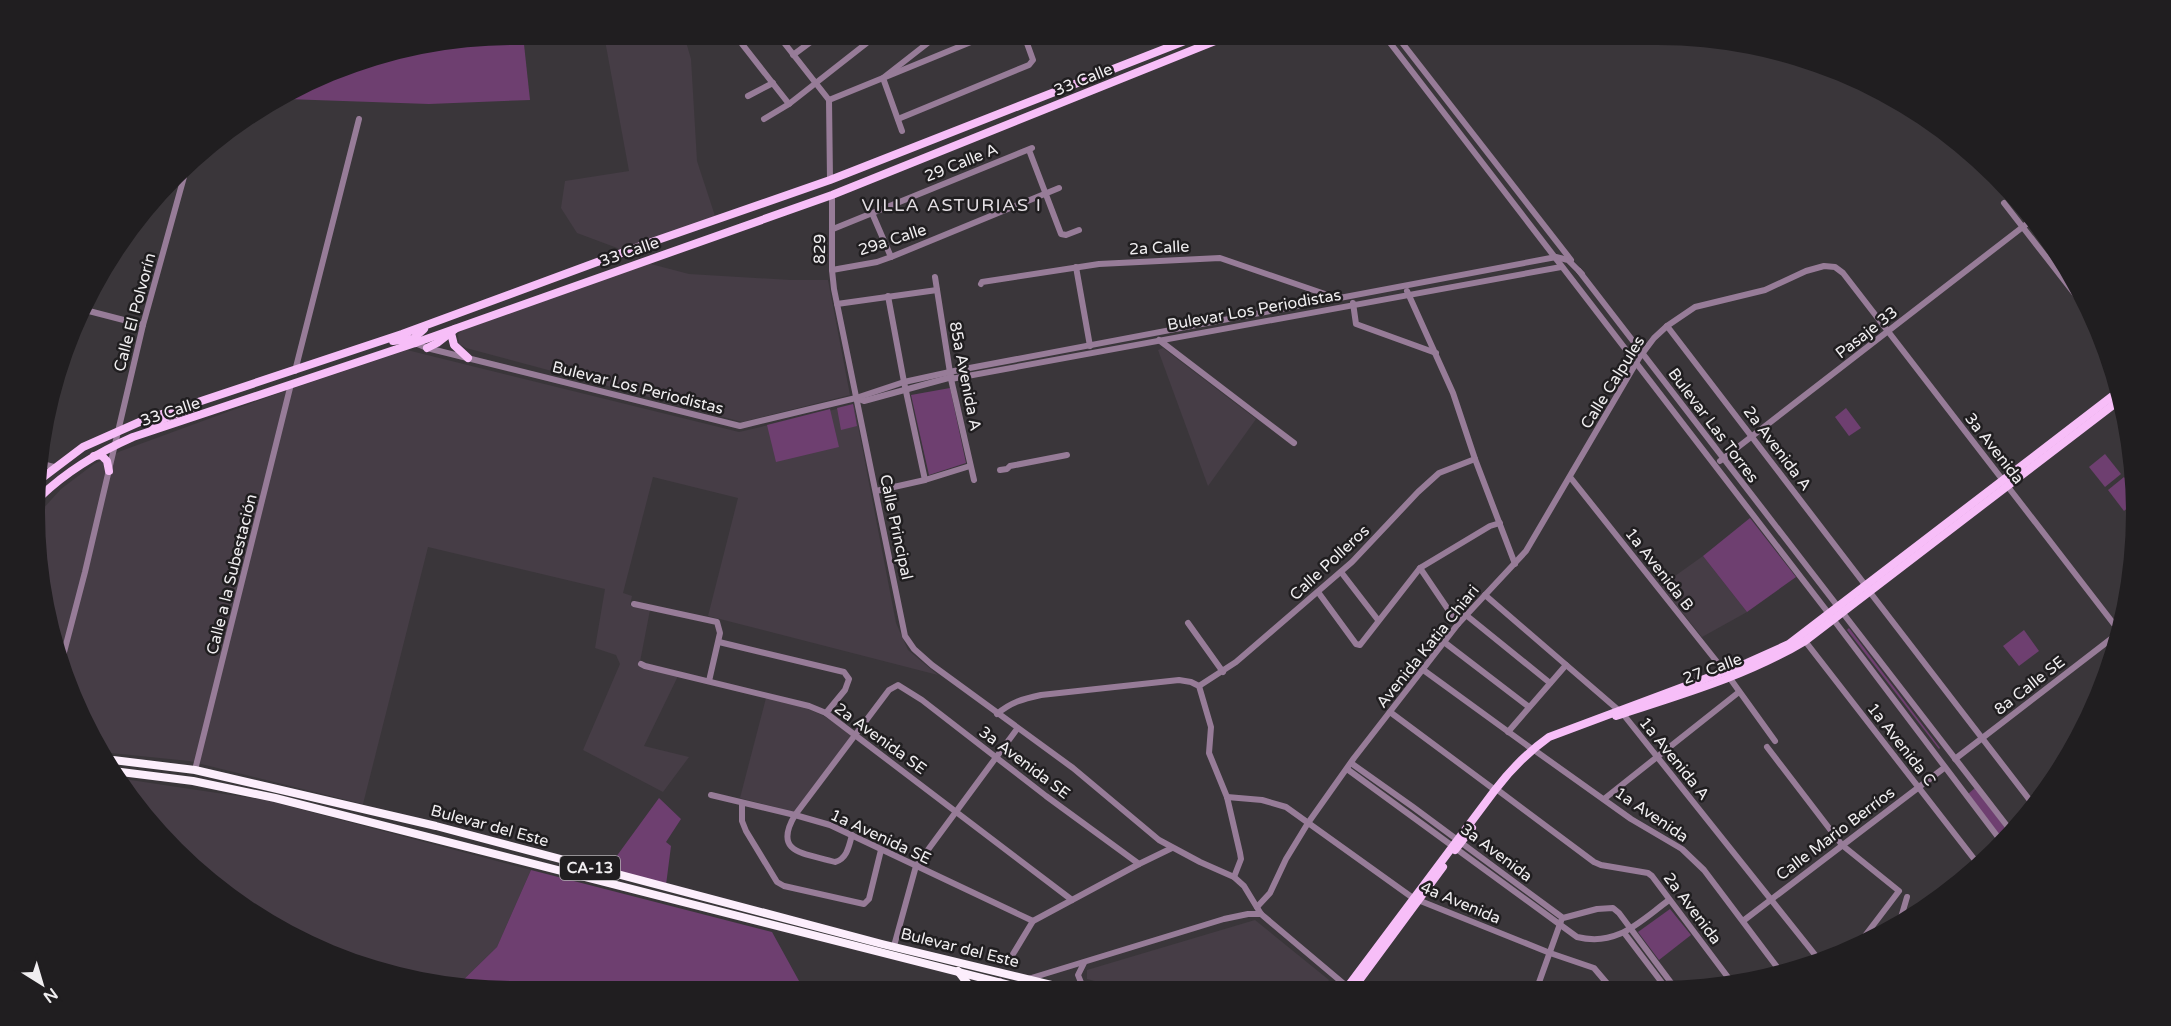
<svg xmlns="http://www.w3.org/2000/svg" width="2171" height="1026" font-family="'Varela Round',sans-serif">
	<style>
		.built { fill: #463d46 }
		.green { fill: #6e3f70 }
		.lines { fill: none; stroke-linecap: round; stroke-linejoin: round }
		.minor { stroke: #977c98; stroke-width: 6 }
		.major { stroke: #f7bef8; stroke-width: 8 }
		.highway { stroke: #fceefc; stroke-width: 8 }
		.labels { text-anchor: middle; stroke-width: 5; stroke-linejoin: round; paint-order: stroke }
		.shield { fill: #201e20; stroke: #b2b0b2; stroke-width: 1.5 }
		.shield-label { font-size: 15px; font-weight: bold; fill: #f0eef0 }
		.street-label { font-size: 16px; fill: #f0eef0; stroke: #201e20 }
		.neighbourhood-label { font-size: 18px; letter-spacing: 1.5px; fill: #e3dee3; stroke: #201e20 }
	</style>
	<rect width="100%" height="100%" fill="#3a363a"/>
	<g class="built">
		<path d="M 604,35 L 684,35 L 691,59 L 697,161 L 715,216 L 628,252 L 577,233 L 561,208 L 565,181 L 629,171 Z"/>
		<path d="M 647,263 L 689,274 L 791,280 L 828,280 L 850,395 L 742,422 L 466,348 L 459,344 L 458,334 L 463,330 Z"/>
		<path d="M 1163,348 L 1256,419 L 1208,486 L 1158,350 Z"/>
		<path d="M 407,350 L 739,432 L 854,405 L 896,623 L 908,650 L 938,675 L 708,616 L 738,498 L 653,477 L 623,593 L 632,596 L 630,605 L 650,610 L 639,667 L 678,676 L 644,746 L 689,757 L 663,792 L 583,750 L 620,664 L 616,655 L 595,648 L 605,589 L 428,547 L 363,804 L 189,761 L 101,752 L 84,725 L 39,576 L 41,511 L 61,489 L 94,464 L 121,451 L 285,391 Z"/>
		<path d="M 1703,556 L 1747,612 L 1702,637 L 1661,586 Z"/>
		<path d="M 766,698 L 808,709 L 824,716 L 852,735 L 794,812 L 740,798 Z"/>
		<path d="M 117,778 L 265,800 L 531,870 L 497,947 L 457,986 L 419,982 L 330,955 L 197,873 L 133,804 Z"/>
		<path d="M 1255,920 L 1329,980 L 1323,989 L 1125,989 L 1087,979 L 1087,970 Z"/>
	</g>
	<g class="green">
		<path d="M 513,35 L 523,35 L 530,100 L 429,104 L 286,99 L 359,60 Z"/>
		<path d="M 950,388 L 966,463 L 929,475 L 911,395 Z"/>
		<path d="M 853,404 L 857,426 L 841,430 L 837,408 Z"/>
		<path d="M 1846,408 L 1861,428 L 1849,436 L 1835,417 Z"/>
		<path d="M 830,409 L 839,447 L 776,462 L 767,425 Z"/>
		<path d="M 2105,454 L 2121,474 L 2105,487 L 2089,467 Z"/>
		<path d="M 2124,477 L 2134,489 L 2135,501 L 2124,511 L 2108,490 Z"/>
		<path d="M 1750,518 L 1796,577 L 1747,612 L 1703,556 Z"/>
		<path d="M 1849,628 L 1940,748 L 1939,749 L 1847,630 Z"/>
		<path d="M 2024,630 L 2039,651 L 2019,666 L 2003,646 Z"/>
		<path d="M 1975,788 L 2009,833 L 2003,839 L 1968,794 Z"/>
		<path d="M 659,798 L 681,819 L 666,842 L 671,846 L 666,885 L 608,868 Z"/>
		<path d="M 531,870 L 772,932 L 804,990 L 513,991 L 457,986 L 497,947 Z"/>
		<path d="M 1670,909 L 1691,935 L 1659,960 L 1638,932 Z"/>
	</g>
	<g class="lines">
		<g class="minor">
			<path d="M 735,35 L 789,104"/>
			<path d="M 778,35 L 829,100 L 830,180"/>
			<path d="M 1384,35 L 1833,619 L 2001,841"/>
			<path d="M 1396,35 L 1571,260"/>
			<path d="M 793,55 L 820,35"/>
			<path d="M 748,96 L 773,83"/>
			<path d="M 829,100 L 883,78 L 938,35"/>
			<path d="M 764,119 L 789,104 L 877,35"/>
			<path d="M 898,119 L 1029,65 L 1033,60 L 1024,35"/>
			<path d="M 902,131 L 883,78 L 988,35"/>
			<path d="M 1029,150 L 1061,234 L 1066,235 L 1079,230"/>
			<path d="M 832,195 L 832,270 L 834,289 L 905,636 L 914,649 L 932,665 L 1073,768 L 1159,840 L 1200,862 L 1234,877 L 1244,886 L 1261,914 L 1350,989"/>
			<path d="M 2004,203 L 2095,320"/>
			<path d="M 872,213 L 891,257"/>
			<path d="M 833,229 L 1032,148"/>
			<path d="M 1076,267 L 1090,346"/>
			<path d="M 832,270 L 877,262 L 891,257 L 1059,188"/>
			<path d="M 1579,271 L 2011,831"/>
			<path d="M 935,277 L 951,379 L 974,480"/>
			<path d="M 981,284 L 982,282 L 1099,264 L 1220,258 L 1325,294 L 1334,299"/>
			<path d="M 1407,291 L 1453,393 L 1475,459 L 1515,564"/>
			<path d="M 888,296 L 904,382 L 925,480"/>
			<path d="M 1353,303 L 1356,324 L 1436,353"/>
			<path d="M 837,304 L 937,290"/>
			<path d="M 85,310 L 143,325"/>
			<path d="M 1667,326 L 1866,586"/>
			<path d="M 1159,340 L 1294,443"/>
			<path d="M 415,343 L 427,348 L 740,426 L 856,398 L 904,382 L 959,370 L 1556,257 L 1568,260 L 1582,274"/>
			<path d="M 295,371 L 359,119"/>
			<path d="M 951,379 L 1561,267"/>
			<path d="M 856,398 L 864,401 L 952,377"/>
			<path d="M 1720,461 L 2033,219"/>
			<path d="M 42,464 L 54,467"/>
			<path d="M 1000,470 L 1007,469 L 1010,466 L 1067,455"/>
			<path d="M 1570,477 L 1729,677 L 1775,741"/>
			<path d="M 876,491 L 925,480 L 970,466"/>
			<path d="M 1420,568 L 1458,624"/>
			<path d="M 1341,572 L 1378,620"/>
			<path d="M 1869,591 L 2035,807"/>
			<path d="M 1318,592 L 1356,644 L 1360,645 L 1420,568 L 1490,526 L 1500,523"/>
			<path d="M 1485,595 L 1623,714 L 1820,961"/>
			<path d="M 634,604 L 717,622 L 720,633 L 709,681"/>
			<path d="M 1466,615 L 1550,683"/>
			<path d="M 1188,623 L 1223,672"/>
			<path d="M 1805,641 L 1978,864"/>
			<path d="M 719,642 L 844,672 L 849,679 L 845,690 L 826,713"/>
			<path d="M 1444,642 L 1529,707"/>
			<path d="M 63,656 L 85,572 L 143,325 L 187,166"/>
			<path d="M 641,664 L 645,666 L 809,706 L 826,713 L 1072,900"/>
			<path d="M 1422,669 L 1532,749"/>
			<path d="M 1199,686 L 1236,662 L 1352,562 L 1418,492 L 1439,473 L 1475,459"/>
			<path d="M 1390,712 L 1495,790"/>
			<path d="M 997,714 C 1011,702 1023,699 1041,695 L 1179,680 L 1191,682 L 1199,686 L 1211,727 L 1209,753 L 1227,797 L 1240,853 L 1241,859 L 1234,877"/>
			<path d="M 1508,732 L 1566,665"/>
			<path d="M 1767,747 L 1842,845 L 1899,891 L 1858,945"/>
			<path d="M 1537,752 L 1631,819 L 1682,849 L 1704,870 L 1780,971"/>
			<path d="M 1955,759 L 2120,632"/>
			<path d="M 1351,763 L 1413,807 L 1563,918 L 1597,909 L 1613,908 L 1619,913 L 1675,988"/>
			<path d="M 1347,769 L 1577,937 C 1617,947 1639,922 1669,900"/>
			<path d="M 195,770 L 291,384"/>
			<path d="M 1499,791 L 1594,862 L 1601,865 L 1648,873 L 1652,876 L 1733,984"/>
			<path d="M 711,795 L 795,815 L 830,825 L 1033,921"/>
			<path d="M 1227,797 L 1262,800 L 1286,807 L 1413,898 L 1550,953 L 1594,968 L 1611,988"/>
			<path d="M 1604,799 L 1739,692"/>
			<path d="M 742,803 L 742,821 L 746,831 L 777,882 L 784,886 L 864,904 L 869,899 L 881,850"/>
			<path d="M 852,835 C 849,846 847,859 835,862 C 805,853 772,854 795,815 L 889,690 L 898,685 L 922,700 L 1046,796 L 1139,864"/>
			<path d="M 1257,907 L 1270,893 L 1286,859 L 1308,823 L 1354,758 L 1458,624 L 1526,551 L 1639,358 L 1654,338 L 1667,326 L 1695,307 L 1765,290 L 1806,271 L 1824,266 L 1835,267 L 1843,273 L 2120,632"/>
			<path d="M 1743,921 L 1944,768"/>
			<path d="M 1900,921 L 1907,897"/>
			<path d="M 1625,934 L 1666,988"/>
			<path d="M 894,946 L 916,866 L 1017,729"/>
			<path d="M 1010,959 L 1033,921 L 1139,864 L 1172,848"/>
			<path d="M 1028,979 L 1224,919 L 1248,914 L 1261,914"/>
			<path d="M 1537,988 L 1561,921"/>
			<path d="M 986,990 L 1000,981"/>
			<path d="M 1084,990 L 1078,975 L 1084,963"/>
		</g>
		<g class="major">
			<path d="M 451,333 L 454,345 L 468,358"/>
			<path d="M 393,341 L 410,339 L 415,343 L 415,337 L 424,329"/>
			<path d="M 427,348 L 437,343 L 455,329"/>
			<path d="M 153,429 L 163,419 L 194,407"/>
			<path d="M 94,456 L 101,455 L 107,461 L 109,471"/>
			<path d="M 42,478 L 83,447 L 144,420 L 402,334 L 646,244 L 830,180 L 1200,35"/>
			<path d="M 41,496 C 68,470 99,452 133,437 L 415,343 L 832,195 L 1230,35"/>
			<path d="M 1616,716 C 1680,695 1747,676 1805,641 L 2121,399"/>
			<path d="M 1455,850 L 1472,828"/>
			<path d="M 1346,989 L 1495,790 C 1511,769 1528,752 1549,737 L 1747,663 L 1789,644 L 2119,391"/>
			<path d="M 1353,989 L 1443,867"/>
		</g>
		<g class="highway">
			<path d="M 105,759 L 195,770 L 436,826 L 882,944 L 1072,990"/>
			<path d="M 113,771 L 193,781 L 275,798 L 1029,990"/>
			<path d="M 958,971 L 968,984 L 968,990"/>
		</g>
	</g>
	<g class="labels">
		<rect class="shield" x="560" y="856" width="60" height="24" rx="4.5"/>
		<g class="shield-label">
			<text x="590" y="873">CA-13</text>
		</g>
		<g class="street-label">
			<text transform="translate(1083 79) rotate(-22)" y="6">33 Calle</text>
			<text transform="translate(961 162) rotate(-22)" y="6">29 Calle A</text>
			<text transform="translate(892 239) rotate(-18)" y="6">29a Calle</text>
			<text transform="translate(1159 247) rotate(-3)" y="6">2a Calle</text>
			<text transform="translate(819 249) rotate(-89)" y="6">829</text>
			<text transform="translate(629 251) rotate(-19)" y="6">33 Calle</text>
			<text transform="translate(1254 309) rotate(-10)" y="6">Bulevar Los Periodistas</text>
			<text transform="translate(134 312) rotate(-75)" y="6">Calle El Polvorín</text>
			<text transform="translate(1866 332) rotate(-38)" y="6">Pasaje 33</text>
			<text transform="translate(966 376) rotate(79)" y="6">85a Avenida A</text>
			<text transform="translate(1612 382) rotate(-58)" y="6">Calle Calpules</text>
			<text transform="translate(638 387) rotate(14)" y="6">Bulevar Los Periodistas</text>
			<text transform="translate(170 411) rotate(-18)" y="6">33 Calle</text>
			<text transform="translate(1714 425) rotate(53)" y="6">Bulevar Las Torres</text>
			<text transform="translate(1778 448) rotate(53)" y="6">2a Avenida A</text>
			<text transform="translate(1995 448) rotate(52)" y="6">3a Avenida</text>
			<text transform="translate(897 527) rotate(78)" y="6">Calle Principal</text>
			<text transform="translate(1329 562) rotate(-43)" y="6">Calle Polleros</text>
			<text transform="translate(1660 569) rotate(52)" y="6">1a Avenida B</text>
			<text transform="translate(231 574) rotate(-76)" y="6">Calle a la Subestación</text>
			<text transform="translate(1427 646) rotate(-51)" y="6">Avenida Katia Chiari</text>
			<text transform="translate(1712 668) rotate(-20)" y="6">27 Calle</text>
			<text transform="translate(2029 685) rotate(-38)" y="6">8a Calle SE</text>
			<text transform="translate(881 738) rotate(36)" y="6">2a Avenida SE</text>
			<text transform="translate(1902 744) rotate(52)" y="6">1a Avenida C</text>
			<text transform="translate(1675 758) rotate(51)" y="6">1a Avenida A</text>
			<text transform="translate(1025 762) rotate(37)" y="6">3a Avenida SE</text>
			<text transform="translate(1652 814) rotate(34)" y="6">1a Avenida</text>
			<text transform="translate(490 825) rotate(15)" y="6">Bulevar del Este</text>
			<text transform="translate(1835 833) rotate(-37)" y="6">Calle Mario Berríos</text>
			<text transform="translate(881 836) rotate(25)" y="6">1a Avenida SE</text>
			<text transform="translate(1497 852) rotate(37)" y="6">3a Avenida</text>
			<text transform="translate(1461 902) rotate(23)" y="6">4a Avenida</text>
			<text transform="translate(1693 908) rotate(53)" y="6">2a Avenida</text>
			<text transform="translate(960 947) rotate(14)" y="6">Bulevar del Este</text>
		</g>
		<g class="neighbourhood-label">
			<text x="952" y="211">VILLA ASTURIAS I</text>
		</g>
	</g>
	<path d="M0 0H2171V1026H0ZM513 45H1658A468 468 0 0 1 2126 513V513A468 468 0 0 1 1658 981H513A468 468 0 0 1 45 513V513A468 468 0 0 1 513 45Z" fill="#201e20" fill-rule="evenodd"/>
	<g transform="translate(42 984) rotate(143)" stroke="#201e20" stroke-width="4.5" paint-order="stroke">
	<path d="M0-4.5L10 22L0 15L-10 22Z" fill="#f0eef0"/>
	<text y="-9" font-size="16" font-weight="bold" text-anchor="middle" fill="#f0eef0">N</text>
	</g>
</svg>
